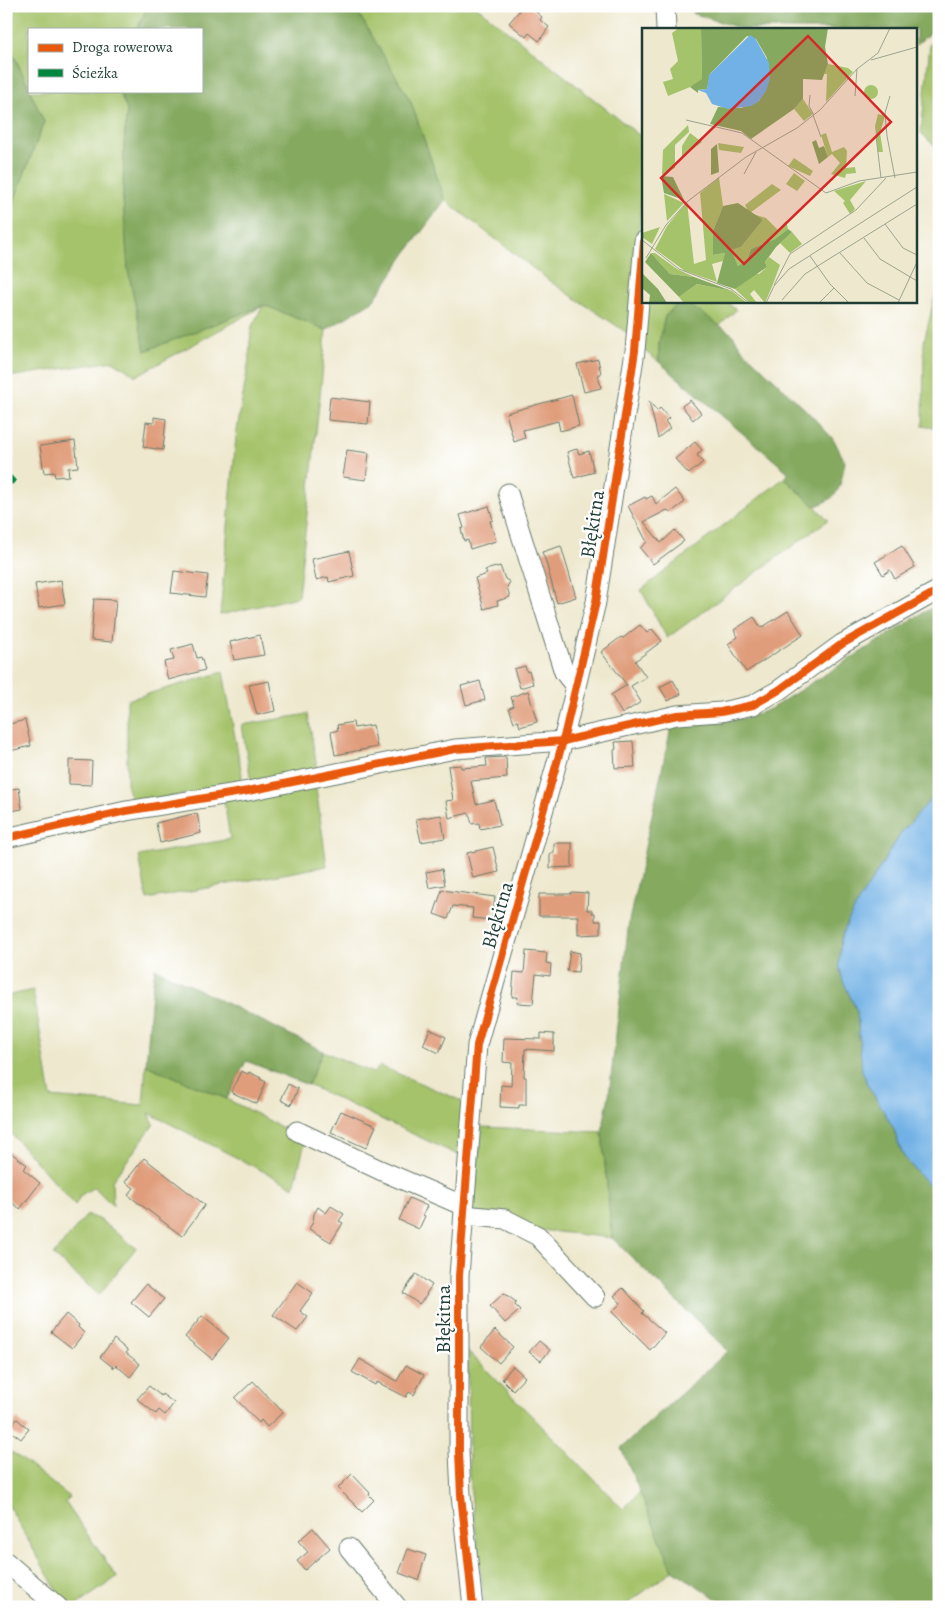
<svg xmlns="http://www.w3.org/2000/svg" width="945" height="1613" font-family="Alegreya,serif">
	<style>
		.green { fill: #a5c36b; stroke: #628050 }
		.forest { fill: #84a95f; stroke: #52734a }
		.water { fill: #71b1e5; stroke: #48778c }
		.building { fill: #e09d7c }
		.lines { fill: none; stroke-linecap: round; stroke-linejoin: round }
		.minor-casing { stroke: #67796a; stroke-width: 21 }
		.minor { stroke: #fff; stroke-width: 19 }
		.quiet { stroke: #00873e; stroke-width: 6; stroke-dasharray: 12 6; stroke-linecap: butt }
		.cycleway-casing { stroke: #fff; stroke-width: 11 }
		.cycleway { stroke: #e8590c; stroke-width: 8 }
		.labels { text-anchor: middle; stroke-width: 4.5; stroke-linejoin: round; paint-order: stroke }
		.street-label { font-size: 20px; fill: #1f3d34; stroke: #fff }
		.inset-road { fill: none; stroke: #9ba490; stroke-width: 1 }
		.view { fill: #d62828; fill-opacity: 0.15; stroke: #d62828; stroke-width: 2.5 }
		.inset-edge { fill: none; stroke: #1f3d34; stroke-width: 2.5 }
	</style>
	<rect width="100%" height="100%" fill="#fff"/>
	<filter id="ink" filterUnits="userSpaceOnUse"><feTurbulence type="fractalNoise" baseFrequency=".02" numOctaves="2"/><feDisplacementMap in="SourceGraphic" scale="10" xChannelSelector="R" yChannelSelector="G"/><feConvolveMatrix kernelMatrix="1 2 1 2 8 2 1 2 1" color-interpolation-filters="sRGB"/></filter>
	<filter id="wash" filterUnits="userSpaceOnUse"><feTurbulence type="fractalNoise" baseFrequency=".0096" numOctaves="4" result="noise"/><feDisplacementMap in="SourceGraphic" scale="20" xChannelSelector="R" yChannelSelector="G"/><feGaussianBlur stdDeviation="1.12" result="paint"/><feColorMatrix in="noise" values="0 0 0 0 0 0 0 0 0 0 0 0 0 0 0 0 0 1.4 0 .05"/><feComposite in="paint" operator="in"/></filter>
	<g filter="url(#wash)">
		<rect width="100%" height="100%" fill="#eee8ce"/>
		<g class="green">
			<path d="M 12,6 L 148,6 L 137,29 L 29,29 L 29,88 L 6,38 Z"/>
			<path d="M 353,6 L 476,6 L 644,139 L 644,171 L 629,334 L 551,282 L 445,200 L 411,102 Z"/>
			<path d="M 939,35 L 939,150 L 921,133 L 930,44 Z"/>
			<path d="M 30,91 L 119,91 L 127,110 L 124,145 L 123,198 L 128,270 L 145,350 L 264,305 L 326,330 L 322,377 L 298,597 L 220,615 L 236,437 L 249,360 L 250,341 L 252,326 L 263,306 L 136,376 L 113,361 L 8,377 L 12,475 L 6,470 L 6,222 L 44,122 Z"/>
			<path d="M 939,279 L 939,429 L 923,426 L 924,342 Z"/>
			<path d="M 645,301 L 681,301 L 665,316 L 659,343 L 659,362 L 642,349 Z"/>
			<path d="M 684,301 L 726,301 L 736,310 L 719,326 Z"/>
			<path d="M 784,478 L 815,506 L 828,520 L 667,638 L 641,590 Z"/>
			<path d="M 223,672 L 242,775 L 241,782 L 236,787 L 135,802 L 130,796 L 127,788 L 127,700 Z"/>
			<path d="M 308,714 L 317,769 L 251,782 L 242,725 Z"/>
			<path d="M 315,781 L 327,866 L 147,899 L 139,856 L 230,839 L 224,800 Z"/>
			<path d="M 33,990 L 51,1097 L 143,1105 L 146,1065 L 227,1099 L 293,1133 L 305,1142 L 294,1187 L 149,1113 L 154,1124 L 112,1181 L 113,1206 L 94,1187 L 81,1195 L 75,1205 L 6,1128 L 6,996 Z"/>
			<path d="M 323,1051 L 373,1073 L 380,1066 L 464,1102 L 460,1156 L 308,1085 Z"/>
			<path d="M 482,1127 L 602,1132 L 612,1238 L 540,1230 L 473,1212 Z"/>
			<path d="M 87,1215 L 99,1219 L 136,1248 L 99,1295 L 53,1255 Z"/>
			<path d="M 468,1351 L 623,1509 L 640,1492 L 673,1570 L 623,1607 L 485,1607 L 469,1477 Z"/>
			<path d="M 12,1452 L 70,1497 L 65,1502 L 117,1577 L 74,1607 L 66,1607 L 6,1501 L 6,1458 Z"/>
		</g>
		<g class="forest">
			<path d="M 6,6 L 12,6 L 6,38 L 29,88 L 29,91 L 30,91 L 44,122 L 6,222 Z"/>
			<path d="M 148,6 L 353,6 L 356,9 L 411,102 L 445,200 L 406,253 L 374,300 L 326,330 L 264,305 L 145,351 L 128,270 L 123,198 L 124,145 L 127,110 L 119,91 L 201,91 L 201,29 L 137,29 Z"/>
			<path d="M 706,6 L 939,6 L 939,25 L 916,45 L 916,29 L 743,29 L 692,13 Z"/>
			<path d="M 681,301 L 684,301 L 732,334 L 742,349 L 809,413 L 834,440 L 845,462 C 840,485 841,498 815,506 L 784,478 L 789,473 L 659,362 L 659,343 L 665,316 Z"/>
			<path d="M 939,603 L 939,790 L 902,832 L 859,901 L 847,923 L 841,940 L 839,965 L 843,981 L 857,1011 L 862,1070 L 867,1084 L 893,1127 L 900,1148 L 905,1158 L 919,1175 L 939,1194 L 939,1607 L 729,1607 L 673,1570 L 621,1448 L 728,1351 L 612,1238 L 602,1132 L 609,1095 L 629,921 L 672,723 L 721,721 L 747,718 L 770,709 Z"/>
			<path d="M 155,968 L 323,1051 L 308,1085 L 246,1061 L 227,1099 L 146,1065 L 152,991 Z"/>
		</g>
		<path class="water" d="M 939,790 L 939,1194 L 919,1175 L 905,1158 L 900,1148 L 893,1127 L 867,1084 L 862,1070 L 857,1011 L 843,981 L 839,965 L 841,940 L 847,923 L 859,901 L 902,832 Z"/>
		<g id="blocks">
			<g class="building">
				<path d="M 523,6 L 529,6 L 542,17 L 540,20 L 549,27 L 539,41 L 529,33 L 526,37 L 509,23 Z"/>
				<path d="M 598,359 L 601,374 L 598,374 L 601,388 L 584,392 L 577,364 Z"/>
				<path d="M 572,395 L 579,426 L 560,431 L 558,421 L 523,430 L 525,438 L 514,442 L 506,413 Z"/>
				<path d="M 330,397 L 370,402 L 368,424 L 328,420 Z"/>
				<path d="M 690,400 L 701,413 L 693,420 L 682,406 Z"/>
				<path d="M 649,401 L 657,411 L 660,408 L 669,418 L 665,421 L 670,428 L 658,438 Z"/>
				<path d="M 154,417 L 166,419 L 163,450 L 143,447 L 146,422 L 154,423 Z"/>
				<path d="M 75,441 L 78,467 L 68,468 L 69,476 L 55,477 L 54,472 L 44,473 L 40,446 Z"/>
				<path d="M 695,442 L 702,450 L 697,455 L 703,462 L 689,474 L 675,459 Z"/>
				<path d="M 577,449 L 579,454 L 589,451 L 594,472 L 574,478 L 567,452 Z"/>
				<path d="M 347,450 L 369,453 L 366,480 L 343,477 Z"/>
				<path d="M 675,489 L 685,502 L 670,513 L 667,510 L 644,522 L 661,543 L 675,530 L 684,541 L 653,564 L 640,548 L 647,542 L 628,506 L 645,497 L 646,499 L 652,496 L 656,504 Z"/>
				<path d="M 489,506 L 493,520 L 490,521 L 496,541 L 470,549 L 468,540 L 464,541 L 461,529 L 464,528 L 460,515 Z"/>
				<path d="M 561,546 L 576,597 L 557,603 L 546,562 L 542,552 Z"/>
				<path d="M 902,546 L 915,567 L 895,579 L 890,570 L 883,575 L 875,562 Z"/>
				<path d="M 349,551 L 354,576 L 329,582 L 328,577 L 316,580 L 312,559 Z"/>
				<path d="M 500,566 L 505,579 L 510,582 L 507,587 L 510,597 L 497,601 L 498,605 L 484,609 L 475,578 L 487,574 L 485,570 Z"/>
				<path d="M 174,571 L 208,575 L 205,597 L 171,593 Z"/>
				<path d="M 61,580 L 65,604 L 39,608 L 35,584 Z"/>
				<path d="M 94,599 L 116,600 L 112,642 L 91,640 Z"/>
				<path d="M 788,611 L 803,635 L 746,672 L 728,644 L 738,637 L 734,630 L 754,617 L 761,628 Z"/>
				<path d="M 640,625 L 647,633 L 652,629 L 662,641 L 635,661 L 646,677 L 631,686 L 641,702 L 622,714 L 611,695 L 627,685 L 601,652 L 621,637 L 623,638 Z"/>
				<path d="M 260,635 L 264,655 L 234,660 L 230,642 Z"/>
				<path d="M 193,644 L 197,658 L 201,657 L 205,670 L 168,680 L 164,662 L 174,660 L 171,650 Z"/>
				<path d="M 525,666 L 527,672 L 529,671 L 533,684 L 520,688 L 514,669 Z"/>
				<path d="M 673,680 L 681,694 L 668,701 L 660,687 Z"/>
				<path d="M 269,681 L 275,711 L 257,715 L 249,685 Z"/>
				<path d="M 480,681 L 485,700 L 466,705 L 461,686 Z"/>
				<path d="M 528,691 L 537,722 L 520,727 L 518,721 L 514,722 L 509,708 L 514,706 L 511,697 Z"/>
				<path d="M 25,720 L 31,746 L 10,751 L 6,736 L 6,725 Z"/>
				<path d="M 353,722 L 354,728 L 373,725 L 377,747 L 335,755 L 331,732 L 338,730 L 337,725 Z"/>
				<path d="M 633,741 L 635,767 L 615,768 L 614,750 L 616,749 L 615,742 Z"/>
				<path d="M 506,757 L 507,778 L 471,781 L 476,804 L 494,800 L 500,825 L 480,829 L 479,823 L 472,824 L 469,813 L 449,818 L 446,801 L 453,800 L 448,766 L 461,765 L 461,768 L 487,766 L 486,758 Z"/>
				<path d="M 69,760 L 92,761 L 91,785 L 69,784 Z"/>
				<path d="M 19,788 L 22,809 L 6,812 L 6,790 Z"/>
				<path d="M 197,813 L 201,833 L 160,843 L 156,823 Z"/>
				<path d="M 441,815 L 445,838 L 421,842 L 416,819 Z"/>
				<path d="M 554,843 L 572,843 L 572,867 L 550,868 L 550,853 L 554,853 Z"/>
				<path d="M 493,847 L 499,872 L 473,878 L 467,853 Z"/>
				<path d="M 442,869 L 445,885 L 429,888 L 426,872 Z"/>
				<path d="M 442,890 L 495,897 L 492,920 L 472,918 L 473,908 L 453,906 L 448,919 L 434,914 Z"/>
				<path d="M 571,892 L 588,893 L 587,910 L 592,910 L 592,913 L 595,913 L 595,921 L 601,921 L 601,934 L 578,935 L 578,916 L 539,916 L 539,894 L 571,894 Z"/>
				<path d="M 526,951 L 547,953 L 546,963 L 551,964 L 550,976 L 536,974 L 533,1004 L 517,1003 L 518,997 L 512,997 L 514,972 L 524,973 Z"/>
				<path d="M 570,951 L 580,953 L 578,972 L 567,971 Z"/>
				<path d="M 430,1029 L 446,1037 L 439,1053 L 423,1045 Z"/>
				<path d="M 541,1033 L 554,1034 L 554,1051 L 525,1049 L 524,1077 L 526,1077 L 526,1105 L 519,1105 L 519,1108 L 500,1107 L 501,1085 L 511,1086 L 512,1063 L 503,1062 L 504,1038 L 541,1039 Z"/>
				<path d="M 241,1071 L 248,1074 L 249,1072 L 261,1078 L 260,1079 L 266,1082 L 257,1104 L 231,1092 Z"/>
				<path d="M 288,1084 L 298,1089 L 291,1105 L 281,1100 Z"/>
				<path d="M 341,1111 L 376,1126 L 366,1148 L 331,1132 Z"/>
				<path d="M 6,1149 L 27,1165 L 23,1169 L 40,1183 L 20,1209 L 6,1197 Z"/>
				<path d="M 144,1158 L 205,1205 L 182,1236 L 128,1195 L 134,1188 L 125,1182 Z"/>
				<path d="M 409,1198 L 427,1206 L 423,1215 L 425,1216 L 419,1229 L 399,1220 Z"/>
				<path d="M 331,1206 L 344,1214 L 339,1221 L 343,1223 L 331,1242 L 309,1229 L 313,1222 L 314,1214 L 318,1207 L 326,1213 Z"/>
				<path d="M 416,1274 L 432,1285 L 426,1294 L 427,1295 L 419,1304 L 403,1293 Z"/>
				<path d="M 297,1282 L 313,1293 L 300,1311 L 308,1317 L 297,1331 L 273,1315 Z"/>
				<path d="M 146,1284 L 164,1299 L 149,1317 L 131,1302 Z"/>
				<path d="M 623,1288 L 644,1311 L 642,1313 L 665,1333 L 650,1350 L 612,1312 L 621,1303 L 614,1296 Z"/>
				<path d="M 504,1293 L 516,1302 L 515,1305 L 520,1310 L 505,1323 L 490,1306 Z"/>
				<path d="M 66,1314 L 79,1325 L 78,1327 L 84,1333 L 72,1348 L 51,1332 Z"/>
				<path d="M 202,1316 L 229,1338 L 212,1359 L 185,1337 Z"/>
				<path d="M 495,1330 L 513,1347 L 499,1363 L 481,1347 Z"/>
				<path d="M 114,1339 L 128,1351 L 126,1353 L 140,1364 L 130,1377 L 116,1365 L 114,1368 L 100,1357 Z"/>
				<path d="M 539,1341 L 550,1350 L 541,1361 L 529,1352 Z"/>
				<path d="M 360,1359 L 397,1381 L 406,1365 L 424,1375 L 414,1395 L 409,1392 L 406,1397 L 377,1382 L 375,1385 L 352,1372 Z"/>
				<path d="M 513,1366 L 525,1377 L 513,1390 L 502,1379 Z"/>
				<path d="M 253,1381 L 283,1412 L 267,1427 L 261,1420 L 259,1423 L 235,1398 Z"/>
				<path d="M 149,1386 L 161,1396 L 162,1394 L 174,1403 L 165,1415 L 159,1410 L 156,1414 L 137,1399 Z"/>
				<path d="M 17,1419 L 29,1429 L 21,1439 L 9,1430 Z"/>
				<path d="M 352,1474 L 370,1493 L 369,1495 L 374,1500 L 362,1512 L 338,1488 Z"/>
				<path d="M 313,1528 L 330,1548 L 305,1570 L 297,1561 L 308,1552 L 298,1541 Z"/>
				<path d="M 408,1549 L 426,1555 L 418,1580 L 399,1573 Z"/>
			</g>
		</g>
	</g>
	<g filter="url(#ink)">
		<use href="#blocks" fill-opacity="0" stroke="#67796a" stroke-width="1"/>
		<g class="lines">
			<g class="minor-casing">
				<g id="minor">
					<path d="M 665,6 L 666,29"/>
					<path d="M 508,493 L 564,672 L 575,686"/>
					<path d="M 6,838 L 126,811 L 248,791 L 455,749 L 563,741 L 677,715 L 721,712 L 753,705 L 779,690 L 842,644 L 939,590"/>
					<path d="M 297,1131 L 380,1170 L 464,1206"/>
					<path d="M 464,1215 L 505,1219 L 538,1236 L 595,1297"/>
					<path d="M 349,1548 L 397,1607"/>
					<path d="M 6,1562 L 58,1607"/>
					<path d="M 473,1607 L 461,1495 L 459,1452 L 459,1276 L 477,1045 L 563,741 L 596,602 L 635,351 L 644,241"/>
				</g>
			</g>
			<use href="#minor" class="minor"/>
			<path class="quiet" d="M 6,474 L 16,485"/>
			<g class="cycleway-casing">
				<g id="cycleway">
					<path d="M 6,838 L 126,811 L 248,791 L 455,749 L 563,741 L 677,715 L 721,712 L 753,705 L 779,690 L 842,644 L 939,590"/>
					<path d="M 473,1607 L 461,1495 L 459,1452 L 459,1276 L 477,1045 L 563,741 L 596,602 L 635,351 L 644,241"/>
				</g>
			</g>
			<use href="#cycleway" class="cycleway"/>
		</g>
	</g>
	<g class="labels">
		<g class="street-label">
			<text transform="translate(592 524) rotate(-81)" y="7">Błękitna</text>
			<text transform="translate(497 915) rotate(-74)" y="7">Błękitna</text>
			<text transform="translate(443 1319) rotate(-90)" y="7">Błękitna</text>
		</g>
	</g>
	<g transform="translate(642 28)">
		<rect width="275" height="275" fill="#eee8ce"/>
		<path d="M 37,0 L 59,0 L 60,51 L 58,55 L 26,68 L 21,54 L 31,51 L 28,41 L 36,33 L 30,5 ZM 186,36 L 206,40 L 211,44 L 184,74 L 185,46 L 182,46 ZM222 64a7 7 0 1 1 14 0a7 7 0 1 1-14 0ZM 161,71 L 171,86 L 162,93 L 152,81 ZM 236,86 L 243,88 L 238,105 L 241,124 L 236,124 L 233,98 ZM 46,97 L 47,104 L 33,117 L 33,140 L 20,147 L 21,122 ZM 48,105 L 60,114 L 40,129 L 40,118 ZM 184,105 L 190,124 L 202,119 L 205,123 L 204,140 L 213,139 L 214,145 L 204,146 L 203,150 L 189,146 L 198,135 L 190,126 L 186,129 L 179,107 ZM 76,115 L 102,119 L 99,125 L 77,122 ZM 152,130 L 171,143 L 168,148 L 146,138 ZM 152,145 L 163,153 L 155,163 L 144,156 ZM 77,149 L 81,178 L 71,203 L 71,227 L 83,225 L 81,233 L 70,236 L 75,254 L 43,243 L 13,221 L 25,198 L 45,174 L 52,236 L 64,232 L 58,165 ZM 224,153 L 208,172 L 213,181 L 208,186 L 201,175 L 203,173 L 192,163 ZM 130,156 L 139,162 L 108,185 L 124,190 L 136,202 L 144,193 L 146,201 L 133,211 L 109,221 L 105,232 L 96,238 L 88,222 L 99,219 L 121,192 L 107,185 L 103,177 ZM 22,166 L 42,175 L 25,193 ZM 18,199 L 10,216 L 0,209 L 0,205 ZM 150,204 L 160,216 L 148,225 L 138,215 ZM 9,225 L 13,225 L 35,241 L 52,249 L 28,246 ZM 127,229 L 138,237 L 131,256 L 123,275 L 112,262 L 108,266 L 115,275 L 108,275 L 93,261 L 113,245 L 117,246 L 125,239 L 123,234 ZM 55,256 L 90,263 L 105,275 L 42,275 L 37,269 Z" fill="#a5c36b"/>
		<path d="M 59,0 L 186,0 L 183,19 L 186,36 L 180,52 L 161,51 L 161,71 L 152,81 L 109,111 L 99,103 L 68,96 L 76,79 L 99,80 L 117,73 L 127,53 L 125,30 L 114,11 L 105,8 L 68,46 L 65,61 L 56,62 L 56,65 L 48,59 L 60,51 ZM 174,112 L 177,120 L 182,118 L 186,129 L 177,136 L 170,114 ZM 75,116 L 77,144 L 69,147 L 69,121 ZM 19,148 L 31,149 L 42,172 L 22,165 ZM 96,175 L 121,192 L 99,219 L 89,222 L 96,238 L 105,232 L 109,221 L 133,211 L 146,201 L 150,204 L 134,219 L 123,234 L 125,239 L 93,261 L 75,255 L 83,225 L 71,227 L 71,203 L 81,178 ZM 9,225 L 28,246 L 52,249 L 90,263 L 55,256 L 37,269 L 3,234 ZM 0,245 L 16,261 L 25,275 L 7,275 L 8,267 L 0,260 Z" fill="#84a95f"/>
		<path d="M 108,7 L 113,10 L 127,35 L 128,50 L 124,63 L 116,74 L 109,78 L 86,81 L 70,76 L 64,65 L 56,62 L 65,61 L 67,47 Z" fill="#71b1e5"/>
		<path class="inset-road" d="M 229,32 L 275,19M 168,67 L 167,78 L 172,87M 213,68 L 215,41M 248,68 L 243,85 L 245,108 L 253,150M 171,87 L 179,109M 44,92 L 100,105 L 184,165 L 217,153 L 275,144M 234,108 L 239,150M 102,146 L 114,124M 243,196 L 261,220 L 275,227M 222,210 L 238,231 L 275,253M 0,212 L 37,241 L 89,261 L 107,275M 198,225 L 225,255 L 257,272M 168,228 L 188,256 L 207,275M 4,230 L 24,197 L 46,173 L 104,129 L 155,100 L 178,82 L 215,41 L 236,25 L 248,0M 132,257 L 148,226 L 214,182 L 244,150M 140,272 L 163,246 L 275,176M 124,275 L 132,258 L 147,241 L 275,159M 177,275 L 192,260M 256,275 L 275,234"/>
		<path class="view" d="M 166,8 L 249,94 L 102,236 L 19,150 Z"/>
		<rect width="275" height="275" class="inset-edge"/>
	</g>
	<rect width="945" height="1613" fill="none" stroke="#fff" stroke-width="25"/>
	<rect x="28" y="28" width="175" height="65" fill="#ffffff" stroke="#a5b1ae"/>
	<rect x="38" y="44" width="25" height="8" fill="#e8590c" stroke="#a5b1ae"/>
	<text x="72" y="52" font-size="15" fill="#1f3d34">Droga rowerowa</text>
	<rect x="38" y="69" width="25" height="8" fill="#00873e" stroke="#a5b1ae"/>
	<text x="72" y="78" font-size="15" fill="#1f3d34">Ścieżka</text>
</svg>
